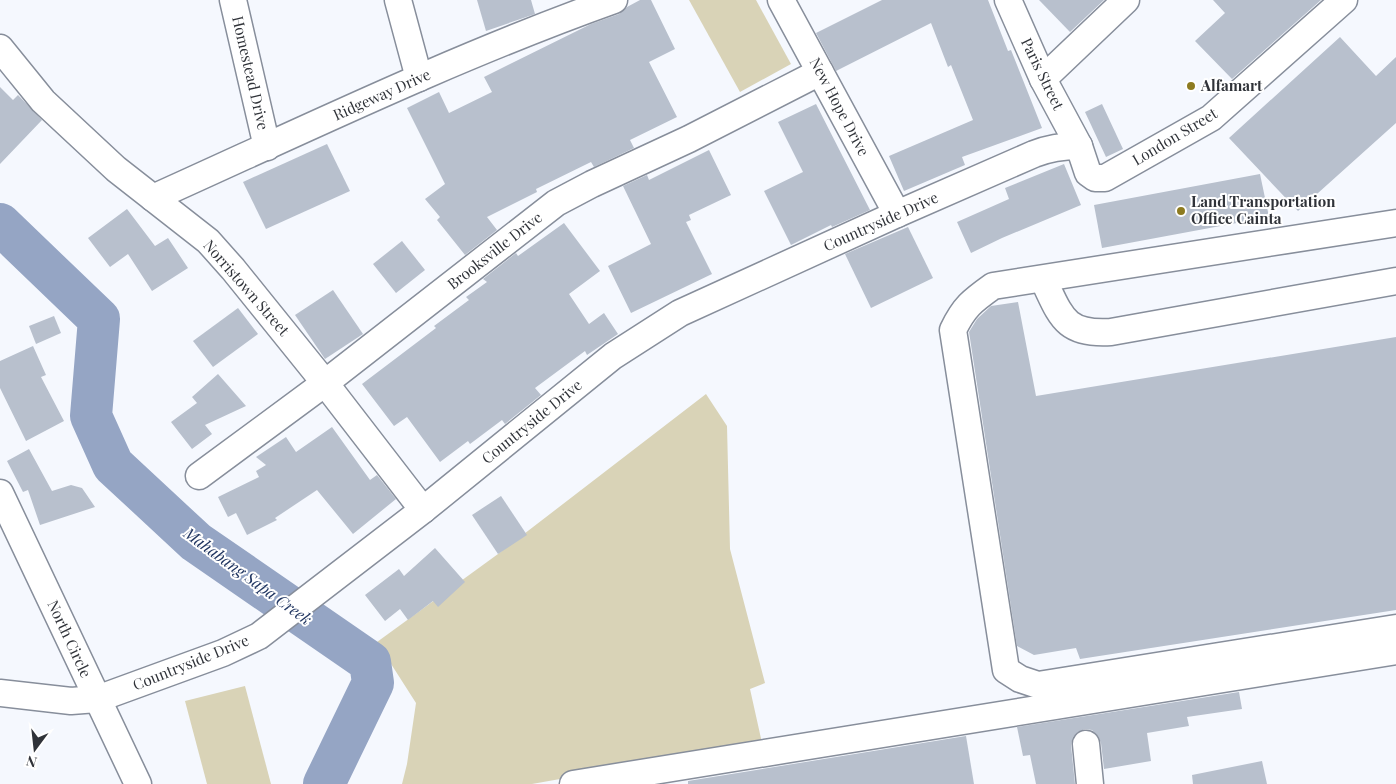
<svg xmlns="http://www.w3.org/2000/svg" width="1396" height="784" font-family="'Playfair Display',serif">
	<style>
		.green { fill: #d9d3b7 }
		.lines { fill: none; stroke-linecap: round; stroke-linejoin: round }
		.river { stroke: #95a5c4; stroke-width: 42 }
		.building { fill: #b8c0cd }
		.minor-casing { stroke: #878e9b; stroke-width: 29 }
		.minor { stroke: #fff; stroke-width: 26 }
		.poi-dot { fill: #8d7b20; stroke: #fff; stroke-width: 2 }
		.labels { text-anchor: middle; stroke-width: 4; stroke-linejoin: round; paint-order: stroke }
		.street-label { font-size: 15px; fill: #303339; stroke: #fff }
		.poi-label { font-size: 15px; font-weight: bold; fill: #303339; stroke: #fff; text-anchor: start }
		.water-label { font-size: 16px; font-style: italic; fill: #223762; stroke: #fff }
	</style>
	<rect width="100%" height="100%" fill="#f5f8fe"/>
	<g class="green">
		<path d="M 689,0 L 756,0 L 791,64 L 740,92 Z"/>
		<path d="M 706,394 L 727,426 L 730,549 L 765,683 L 750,689 L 762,743 L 532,784 L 402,784 L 407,764 L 416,703 L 377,642 L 498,554 Z"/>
		<path d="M 245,686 L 271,784 L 207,784 L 185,701 Z"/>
	</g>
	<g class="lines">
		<path class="river" d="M 0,224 L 99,319 L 91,416 L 113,465 L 196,542 L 370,662 L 373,683 L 324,784"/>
	</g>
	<g class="building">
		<path d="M 477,0 L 531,0 L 535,14 L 486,31 Z"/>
		<path d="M 640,0 L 651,0 L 675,49 L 649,62 L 677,117 L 630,140 L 634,148 L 594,167 L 591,162 L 536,189 L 537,192 L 487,217 L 497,230 L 465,255 L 437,220 L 440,217 L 425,199 L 445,184 L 407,108 L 439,92 L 449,113 L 492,92 L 484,77 L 591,24 L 619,14 L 627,7 Z"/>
		<path d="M 882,0 L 988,0 L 1008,51 L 1011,50 L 1042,128 L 962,157 L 965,165 L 904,191 L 889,156 L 973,120 L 951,65 L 948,67 L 931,23 L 836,71 L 816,33 Z"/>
		<path d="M 1039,0 L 1104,0 L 1070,32 Z"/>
		<path d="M 1213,0 L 1321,0 L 1232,79 L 1195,41 L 1225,13 Z"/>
		<path d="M 1340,37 L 1376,76 L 1396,57 L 1396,123 L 1298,211 L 1229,138 Z"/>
		<path d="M 0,87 L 13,100 L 18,95 L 42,120 L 0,164 Z"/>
		<path d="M 816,104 L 870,210 L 832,227 L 831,225 L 791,245 L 764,191 L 803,172 L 778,122 Z"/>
		<path d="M 1102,104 L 1123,149 L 1106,157 L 1085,112 Z"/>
		<path d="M 327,144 L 350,191 L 266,229 L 243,182 Z"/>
		<path d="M 709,150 L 731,195 L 689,215 L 691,220 L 686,222 L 712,274 L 631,313 L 608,266 L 651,244 L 623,186 L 647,175 L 649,180 Z"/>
		<path d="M 1064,164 L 1081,205 L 1002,238 L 971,253 L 957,222 L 1009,199 L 1005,188 Z"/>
		<path d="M 1260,174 L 1269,217 L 1102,248 L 1094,205 Z"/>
		<path d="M 127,209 L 155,246 L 168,238 L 188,268 L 152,291 L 128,254 L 110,267 L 88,238 Z"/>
		<path d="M 564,223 L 600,271 L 569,294 L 589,324 L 604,313 L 618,334 L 587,355 L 585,351 L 535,388 L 541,395 L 505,424 L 502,420 L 470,444 L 468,441 L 440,462 L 407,417 L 394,426 L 362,384 L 436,328 L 434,326 L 469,300 L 466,297 L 487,282 L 483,279 L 516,253 L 518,256 Z"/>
		<path d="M 908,227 L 933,278 L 871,308 L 845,254 Z"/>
		<path d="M 402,241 L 425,270 L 396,293 L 373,264 Z"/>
		<path d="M 333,290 L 363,334 L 325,359 L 295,315 Z"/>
		<path d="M 1018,302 L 1036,396 L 1396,337 L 1396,610 L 1080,659 L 1076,648 L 1034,655 L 1017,646 L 969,332 L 977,319 L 991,306 Z"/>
		<path d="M 238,308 L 258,334 L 213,367 L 193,341 Z"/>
		<path d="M 54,316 L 61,333 L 36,344 L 29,326 Z"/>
		<path d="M 33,346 L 46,375 L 41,377 L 64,421 L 26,441 L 0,388 L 0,361 Z"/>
		<path d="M 218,374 L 246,406 L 205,425 L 212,434 L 192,449 L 171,422 L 197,403 L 192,397 Z"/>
		<path d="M 332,427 L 370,480 L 377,475 L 396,499 L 353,534 L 317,490 L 275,518 L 277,520 L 247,535 L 236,513 L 228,517 L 218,497 L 259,477 L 256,471 L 266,465 L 256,457 L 286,437 L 296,452 Z"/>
		<path d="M 29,449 L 52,491 L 71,485 L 82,488 L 95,507 L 40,525 L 28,490 L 23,492 L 7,461 Z"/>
		<path d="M 501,496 L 527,535 L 498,554 L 472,515 Z"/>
		<path d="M 435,548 L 465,582 L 438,607 L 433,601 L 408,620 L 400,609 L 385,621 L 365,595 L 399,569 L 404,576 Z"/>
		<path d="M 1239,692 L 1242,709 L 1187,717 L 1189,726 L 1147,733 L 1151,761 L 1104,769 L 1101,743 L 1098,736 L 1092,730 L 1085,729 L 1078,732 L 1073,737 L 1071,745 L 1075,784 L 1036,784 L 1030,755 L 1023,756 L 1017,727 Z"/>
		<path d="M 966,736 L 974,784 L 688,784 L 688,781 Z"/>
		<path d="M 1262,761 L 1267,784 L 1193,784 L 1192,775 Z"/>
	</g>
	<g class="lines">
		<g class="minor-casing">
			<g id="minor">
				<path d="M 233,0 L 267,147"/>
				<path d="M 398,0 L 419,78"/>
				<path d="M 781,0 L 897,214"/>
				<path d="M 1008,0 L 1043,79 L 1079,146 L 1088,173 L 1095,178 L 1105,178 L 1211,118 L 1344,0"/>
				<path d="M 0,48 L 43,101 L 116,169 L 208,241 L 233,269 L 325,383 L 423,510"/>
				<path d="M 1043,79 L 1126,0"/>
				<path d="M 153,198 C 306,129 457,56 614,0"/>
				<path d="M 1396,223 L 993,286 C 972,301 964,307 953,330 L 1006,670 L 1020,679 L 1038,685 L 1396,628"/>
				<path d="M 1043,279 C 1061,316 1064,335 1111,332 L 1396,281"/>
				<path d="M 199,476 L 325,383 L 556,203 L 592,184 L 689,139 L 820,72"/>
				<path d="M 0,493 L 138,784"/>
				<path d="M 0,693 L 71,701 L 97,699 L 223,653 L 259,636 L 423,510 L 613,356 L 680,313 L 897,214 L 1034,154 C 1049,148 1063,146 1079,146"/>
				<path d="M 1086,744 L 1090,784"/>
				<path d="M 573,784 L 1396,651"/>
			</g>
		</g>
		<use href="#minor" class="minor"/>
	</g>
	<g class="poi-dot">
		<circle cx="1191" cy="86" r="5"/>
		<circle cx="1181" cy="211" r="5"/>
	</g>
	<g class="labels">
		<g class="street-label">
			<text transform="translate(250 73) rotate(77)" y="5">Homestead Drive</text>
			<text transform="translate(1042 74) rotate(64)" y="5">Paris Street</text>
			<text transform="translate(382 95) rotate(-24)" y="5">Ridgeway Drive</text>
			<text transform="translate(839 107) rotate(62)" y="5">New Hope Drive</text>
			<text transform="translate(1175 137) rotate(-31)" y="5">London Street</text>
			<text transform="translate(881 222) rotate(-24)" y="5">Countryside Drive</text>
			<text transform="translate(495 251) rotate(-38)" y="5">Brooksville Drive</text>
			<text transform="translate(246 288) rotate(49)" y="5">Norristown Street</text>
			<text transform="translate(532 422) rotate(-39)" y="5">Countryside Drive</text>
			<text transform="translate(69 639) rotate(65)" y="5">North Circle</text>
			<text transform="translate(191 663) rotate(-22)" y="5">Countryside Drive</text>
		</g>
		<g class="poi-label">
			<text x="1201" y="91">Alfamart</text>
			<text x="1191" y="207">Land Transportation<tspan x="1191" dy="17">Office Cainta</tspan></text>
		</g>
		<g class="water-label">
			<text transform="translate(248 576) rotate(36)" y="6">Mahabang Sapa Creek</text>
		</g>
	</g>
	<g transform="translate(35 749) rotate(195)" stroke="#ffffff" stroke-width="4" paint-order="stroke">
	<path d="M0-4L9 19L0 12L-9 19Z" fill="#303339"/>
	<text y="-8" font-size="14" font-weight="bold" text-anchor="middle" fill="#303339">N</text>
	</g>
</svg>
